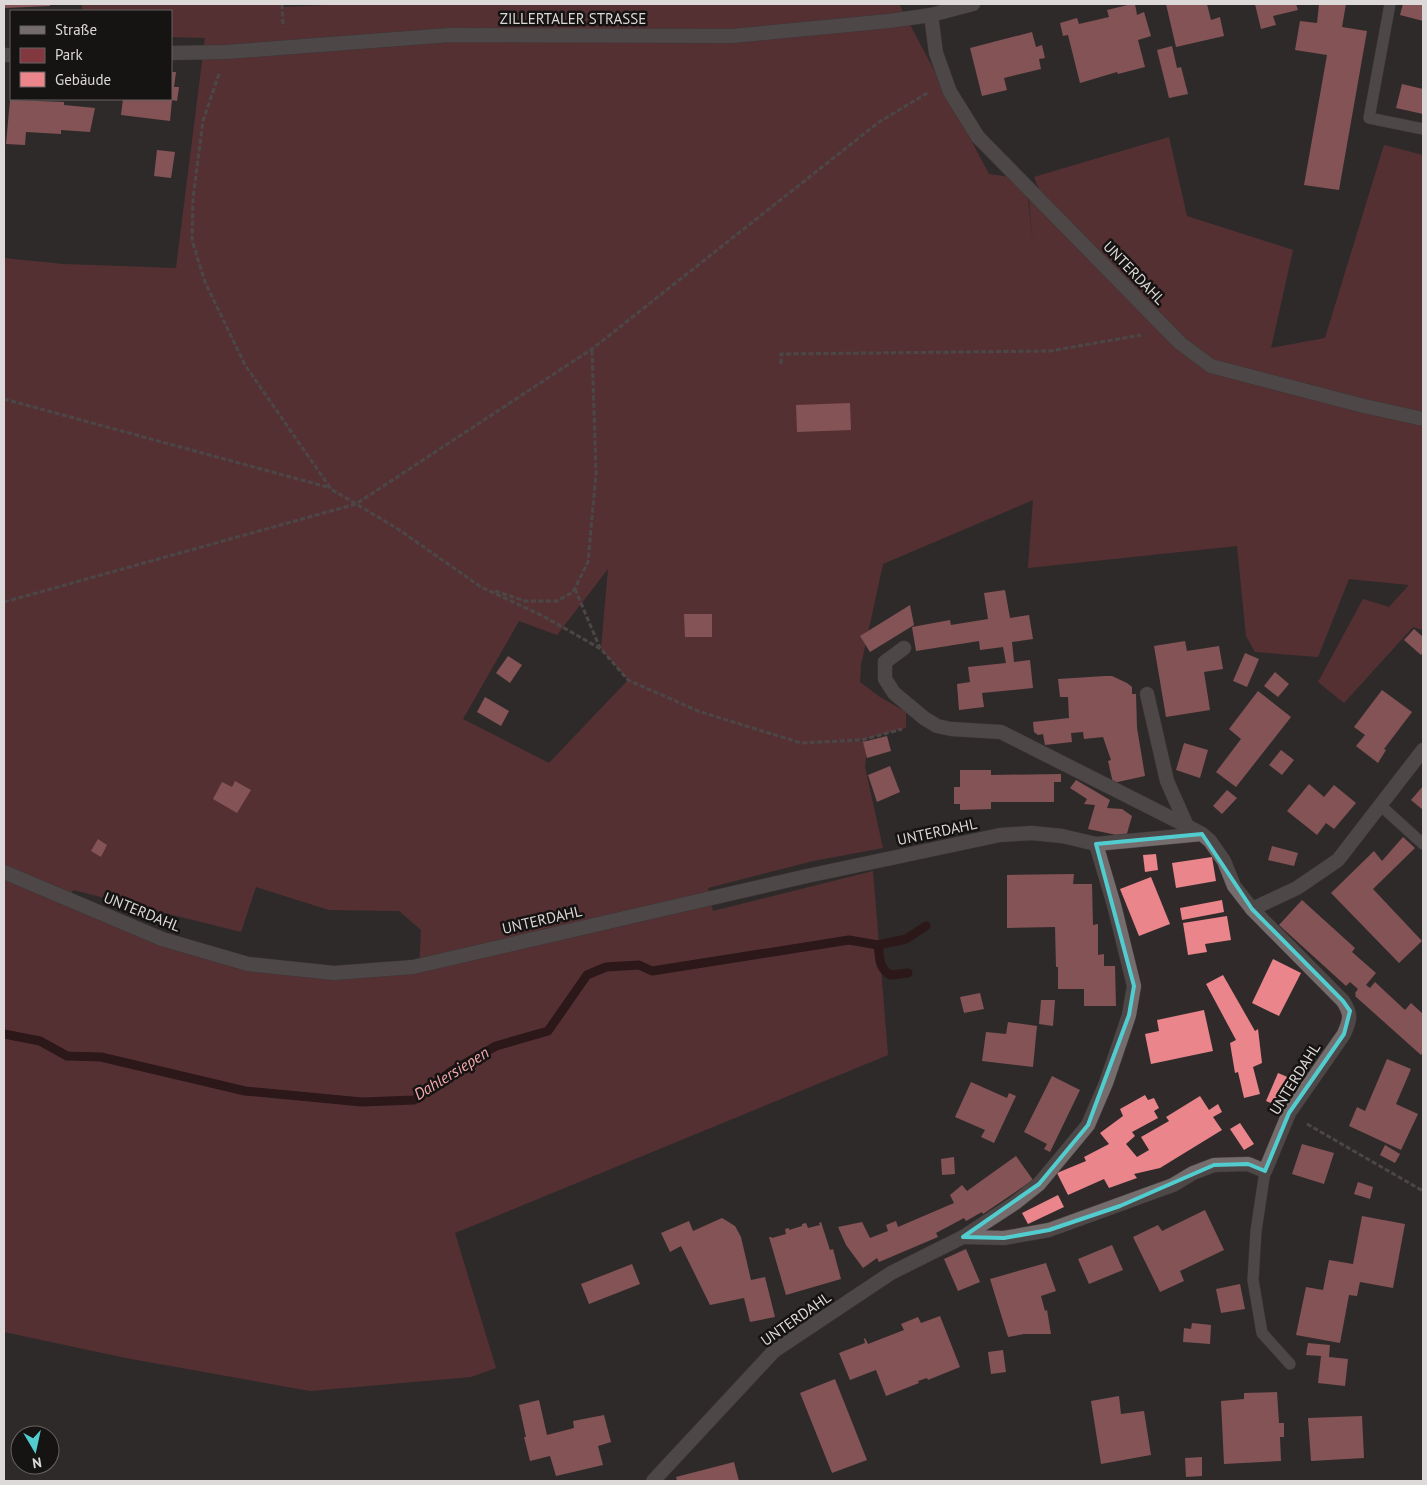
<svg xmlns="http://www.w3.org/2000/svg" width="1427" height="1485" font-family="'PT Sans',sans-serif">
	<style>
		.green { fill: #82383f; fill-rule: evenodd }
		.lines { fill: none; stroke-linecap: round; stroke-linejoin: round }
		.stream { stroke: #280005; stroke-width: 9 }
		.building { fill: #e9858b }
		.service-casing { stroke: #4b4646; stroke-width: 12 }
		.minor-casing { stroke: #4b4646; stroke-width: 15 }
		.path { stroke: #706a6a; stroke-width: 3; stroke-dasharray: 5 2.5; stroke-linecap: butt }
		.service { stroke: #746c6d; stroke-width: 11 }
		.minor { stroke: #746c6d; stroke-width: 14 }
		.marked { fill: none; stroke: #52cdcf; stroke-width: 4; stroke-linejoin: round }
		.labels { text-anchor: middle; stroke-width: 5; stroke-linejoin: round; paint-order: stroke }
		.street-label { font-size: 15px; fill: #ded9d9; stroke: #161313 }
		.water-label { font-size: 16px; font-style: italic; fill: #f5a7ab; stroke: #161313 }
	</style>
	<rect width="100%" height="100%" fill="#302a2a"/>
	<path class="green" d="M 82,4 L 280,4 L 281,7 L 348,4 L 899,4 L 989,174 L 1026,179 L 1033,246 L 1028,188 L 1046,206 L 1034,177 L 1169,137 L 1187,216 L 1293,250 L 1271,348 L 1325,338 L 1384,145 L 1423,155 L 1423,630 L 1413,627 L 1344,703 L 1318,682 L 1363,599 L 1389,607 L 1409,585 L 1349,579 L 1318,657 L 1255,652 L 1246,636 L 1237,546 L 1028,568 L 1033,500 L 883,564 L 861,665 L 860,682 L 880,697 L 906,712 L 906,728 L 862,740 L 837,741 L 868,741 L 865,767 L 883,848 L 813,861 L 708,888 L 713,911 L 873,871 L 888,1055 L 455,1233 L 496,1368 L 471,1377 L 310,1391 L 126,1358 L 4,1332 L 4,258 L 63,264 L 176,268 L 205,38 L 171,37 L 171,11 L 82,11 ZM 608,569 L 601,649 L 628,680 L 549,763 L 463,719 L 519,621 L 557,635 ZM 256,887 L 329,910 L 399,911 L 421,930 L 419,970 L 248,964 L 69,899 L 73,890 L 241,932 Z"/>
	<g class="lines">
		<g class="stream">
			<path d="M 878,945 C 880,958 878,967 890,975 L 908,973"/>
			<path d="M 4,1034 L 40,1041 L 67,1056 L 101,1057 L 245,1091 L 362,1102 L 414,1100 L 450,1072 L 496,1046 L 548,1031 L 587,975 L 606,967 L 639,965 L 652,971 L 849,940 L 878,945 L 906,939 L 926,926"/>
		</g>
	</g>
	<g class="building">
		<path d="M 4,4 L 50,4 L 50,6 L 4,8 Z"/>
		<path d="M 1132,4 L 1135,4 L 1137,15 L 1144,12 L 1151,36 L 1138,40 L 1145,67 L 1118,74 L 1117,72 L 1080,83 L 1068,35 L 1063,36 L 1060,23 L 1077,18 L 1079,24 L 1109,17 L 1107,10 Z"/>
		<path d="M 1166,4 L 1207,4 L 1211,20 L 1220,17 L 1224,36 L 1176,47 Z"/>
		<path d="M 1255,4 L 1296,4 L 1298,10 L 1273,16 L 1276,25 L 1261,29 Z"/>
		<path d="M 1319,4 L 1346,4 L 1342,27 L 1367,31 L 1339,190 L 1304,185 L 1327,55 L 1295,50 L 1300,21 L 1317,23 Z"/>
		<path d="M 1403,4 L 1423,4 L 1423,21 L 1400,15 Z"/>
		<path d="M 1032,32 L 1036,47 L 1042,45 L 1045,58 L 1039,59 L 1041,69 L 1004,78 L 1007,90 L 982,96 L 970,48 Z"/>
		<path d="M 1172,46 L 1177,68 L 1181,67 L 1188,94 L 1169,98 L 1157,50 Z"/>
		<path d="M 171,72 L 176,72 L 174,87 L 179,87 L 177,101 L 172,100 L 170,121 L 121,115 L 123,99 L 171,99 Z"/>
		<path d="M 1402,84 L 1423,89 L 1423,114 L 1396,108 Z"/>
		<path d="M 10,100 L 64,102 L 64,105 L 95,108 L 90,132 L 61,130 L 61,134 L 26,132 L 25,145 L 6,144 Z"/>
		<path d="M 157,150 L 175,152 L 171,178 L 154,176 Z"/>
		<path d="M 850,403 L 851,430 L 797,432 L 796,405 Z"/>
		<path d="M 1005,590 L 1010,618 L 1029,615 L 1033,639 L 1012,642 L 1014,662 L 1030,660 L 1033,688 L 982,693 L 984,707 L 959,710 L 957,684 L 970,682 L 968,667 L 1006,663 L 1003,647 L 980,650 L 979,641 L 916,651 L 912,627 L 950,620 L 951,625 L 988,619 L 984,593 Z"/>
		<path d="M 910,605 L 914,625 L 870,652 L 860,636 Z"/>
		<path d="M 684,614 L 712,614 L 712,637 L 685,637 Z"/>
		<path d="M 1414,629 L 1423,637 L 1423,652 L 1421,655 L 1404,640 Z"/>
		<path d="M 1185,641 L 1187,651 L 1219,646 L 1223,669 L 1204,672 L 1210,710 L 1166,717 L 1154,646 Z"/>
		<path d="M 1245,653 L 1259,659 L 1247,687 L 1233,681 Z"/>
		<path d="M 508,656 L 522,665 L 510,683 L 496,673 Z"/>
		<path d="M 1275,672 L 1289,684 L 1278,697 L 1264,686 Z"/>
		<path d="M 1105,676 L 1112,676 L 1127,683 L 1132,687 L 1132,694 L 1136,694 L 1137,728 L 1145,776 L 1113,783 L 1108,761 L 1111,760 L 1103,737 L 1084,739 L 1083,732 L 1071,733 L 1072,742 L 1045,745 L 1043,734 L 1038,735 L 1034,732 L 1033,722 L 1069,718 L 1068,697 L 1060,697 L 1058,679 Z"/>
		<path d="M 1382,690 L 1412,712 L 1384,749 L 1386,750 L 1378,763 L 1356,746 L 1365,735 L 1354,727 Z"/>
		<path d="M 1258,691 L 1291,717 L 1236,787 L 1216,772 L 1241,739 L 1229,729 Z"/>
		<path d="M 485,697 L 509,711 L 501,726 L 477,712 Z"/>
		<path d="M 887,736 L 891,751 L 867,758 L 863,742 Z"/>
		<path d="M 1184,743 L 1208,750 L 1200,778 L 1176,770 Z"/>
		<path d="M 1281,750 L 1294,760 L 1282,775 L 1269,765 Z"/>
		<path d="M 890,766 L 900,792 L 877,802 L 868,775 Z"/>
		<path d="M 960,770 L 991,770 L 991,775 L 1061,774 L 1061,782 L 1054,782 L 1054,802 L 991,802 L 991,809 L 960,810 L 960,804 L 954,804 L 954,787 L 960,787 Z"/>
		<path d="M 1076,780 L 1110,800 L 1107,808 L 1122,809 L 1132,816 L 1126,837 L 1088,829 L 1095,805 L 1084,804 L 1087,799 L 1070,788 Z"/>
		<path d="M 235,781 L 251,790 L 237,813 L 213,799 L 222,782 L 232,787 Z"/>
		<path d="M 1309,784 L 1324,797 L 1334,785 L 1356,803 L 1334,829 L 1326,823 L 1317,835 L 1287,811 Z"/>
		<path d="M 1423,786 L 1423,810 L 1411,800 Z"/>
		<path d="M 1227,790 L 1237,798 L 1222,814 L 1213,806 Z"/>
		<path d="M 1403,837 L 1415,848 L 1373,889 L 1422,941 L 1399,963 L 1331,893 L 1374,851 L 1382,861 Z"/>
		<path d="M 98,839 L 107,845 L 101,857 L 91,851 Z"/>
		<path d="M 1272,846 L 1298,853 L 1294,866 L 1268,860 Z"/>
		<path d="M 1156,854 L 1158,870 L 1145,872 L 1143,855 Z"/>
		<path d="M 1212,857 L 1216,881 L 1176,888 L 1172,863 Z"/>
		<path d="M 1074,874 L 1073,884 L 1092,884 L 1093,925 L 1098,924 L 1098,955 L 1104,954 L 1104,966 L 1115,966 L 1116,1006 L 1084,1006 L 1084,989 L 1058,989 L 1058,967 L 1056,967 L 1055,927 L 1007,928 L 1007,875 Z"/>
		<path d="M 1151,877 L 1170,924 L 1139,936 L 1120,889 Z"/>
		<path d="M 1222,900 L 1224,912 L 1182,920 L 1180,908 Z"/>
		<path d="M 1302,900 L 1355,948 L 1352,952 L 1376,973 L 1366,985 L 1370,988 L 1375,982 L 1405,1010 L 1411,1003 L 1423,1014 L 1423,1052 L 1421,1055 L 1355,996 L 1356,995 L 1355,993 L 1358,989 L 1350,982 L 1346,986 L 1279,925 Z"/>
		<path d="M 1227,916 L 1231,940 L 1205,944 L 1207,952 L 1188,955 L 1183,923 Z"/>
		<path d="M 1273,959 L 1301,973 L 1279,1016 L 1252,1003 Z"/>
		<path d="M 1223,975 L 1255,1031 L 1258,1029 L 1262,1063 L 1253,1067 L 1260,1094 L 1244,1098 L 1238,1072 L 1235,1073 L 1230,1043 L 1236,1040 L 1206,984 Z"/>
		<path d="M 980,993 L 984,1009 L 964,1013 L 960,997 Z"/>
		<path d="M 1041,1000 L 1055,1000 L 1053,1026 L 1039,1024 Z"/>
		<path d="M 1204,1010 L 1213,1051 L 1151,1064 L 1145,1034 L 1159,1031 L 1157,1020 Z"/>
		<path d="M 1008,1022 L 1037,1026 L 1033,1067 L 982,1061 L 986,1032 L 1006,1034 Z"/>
		<path d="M 1387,1059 L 1411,1069 L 1396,1104 L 1418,1114 L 1401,1150 L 1349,1126 L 1357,1107 L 1365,1111 Z"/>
		<path d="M 1278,1073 L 1290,1078 L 1278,1106 L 1266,1101 Z"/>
		<path d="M 1052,1076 L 1080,1090 L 1050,1152 L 1044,1149 L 1047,1144 L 1024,1132 Z"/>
		<path d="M 971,1082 L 1007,1098 L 1009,1093 L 1016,1096 L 994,1143 L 981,1137 L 985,1130 L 955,1117 Z"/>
		<path d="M 1145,1095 L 1148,1100 L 1154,1098 L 1159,1108 L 1154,1111 L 1158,1118 L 1132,1132 L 1135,1136 L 1126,1144 L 1137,1157 L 1149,1150 L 1141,1137 L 1169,1121 L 1166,1117 L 1200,1096 L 1209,1110 L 1218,1104 L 1222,1112 L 1213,1117 L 1222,1130 L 1160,1168 L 1134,1174 L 1137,1178 L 1109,1188 L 1104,1179 L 1068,1195 L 1057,1173 L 1086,1161 L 1084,1157 L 1109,1144 L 1100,1133 L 1123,1116 L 1120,1109 Z"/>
		<path d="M 1240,1123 L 1254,1144 L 1244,1150 L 1230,1129 Z"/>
		<path d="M 1302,1144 L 1334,1153 L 1324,1184 L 1292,1174 Z"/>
		<path d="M 1385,1145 L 1400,1154 L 1395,1163 L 1380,1155 Z"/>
		<path d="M 1016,1156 L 1033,1180 L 983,1214 L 982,1212 L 966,1221 L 964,1218 L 936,1233 L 938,1237 L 879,1262 L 877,1258 L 863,1268 L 846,1245 L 838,1227 L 862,1222 L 870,1238 L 888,1231 L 886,1225 L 896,1221 L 898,1227 L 954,1203 L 950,1195 L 962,1185 L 967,1191 Z"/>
		<path d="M 954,1157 L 955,1174 L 942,1175 L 941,1159 Z"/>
		<path d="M 1358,1182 L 1373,1187 L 1370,1199 L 1354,1194 Z"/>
		<path d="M 1058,1195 L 1064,1207 L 1028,1224 L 1022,1213 Z"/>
		<path d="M 1205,1210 L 1224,1250 L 1180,1271 L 1184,1281 L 1160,1292 L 1133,1237 L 1158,1225 L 1162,1231 Z"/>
		<path d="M 1362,1216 L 1405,1224 L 1393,1288 L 1360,1282 L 1357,1296 L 1349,1295 L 1340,1343 L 1296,1335 L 1306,1287 L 1323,1290 L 1329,1260 L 1353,1264 Z"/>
		<path d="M 722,1218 L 735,1226 L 741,1237 L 751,1280 L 765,1277 L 775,1317 L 750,1322 L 744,1298 L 710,1305 L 681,1246 L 670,1252 L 661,1233 L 689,1221 L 693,1231 Z"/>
		<path d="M 821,1222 L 830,1250 L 833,1249 L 841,1279 L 786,1295 L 769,1237 L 771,1237 L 772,1238 L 786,1234 L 785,1229 L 789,1228 L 789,1230 L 802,1226 L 802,1224 L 806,1223 L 808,1228 L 820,1225 L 819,1223 Z"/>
		<path d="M 1112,1245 L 1123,1270 L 1089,1284 L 1078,1259 Z"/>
		<path d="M 966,1249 L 980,1282 L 958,1291 L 944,1259 Z"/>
		<path d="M 1046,1263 L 1056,1291 L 1041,1296 L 1045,1311 L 1047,1310 L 1051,1334 L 1024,1334 L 1008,1337 L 990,1279 Z"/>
		<path d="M 632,1264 L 640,1284 L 589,1304 L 581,1284 Z"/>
		<path d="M 1240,1284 L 1245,1309 L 1221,1313 L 1216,1289 Z"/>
		<path d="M 940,1316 L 960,1367 L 928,1380 L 927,1378 L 918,1381 L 919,1383 L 886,1396 L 876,1370 L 850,1380 L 839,1353 L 865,1343 L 864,1339 L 865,1338 L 868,1344 L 904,1330 L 901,1324 L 918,1317 L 921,1323 Z"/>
		<path d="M 1192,1323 L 1211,1325 L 1210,1344 L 1183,1342 L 1184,1328 L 1191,1329 Z"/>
		<path d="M 1308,1343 L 1330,1345 L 1329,1357 L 1348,1359 L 1345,1386 L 1318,1383 L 1321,1356 L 1306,1355 Z"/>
		<path d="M 1003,1350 L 1006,1372 L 991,1374 L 988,1352 Z"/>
		<path d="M 835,1379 L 867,1460 L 832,1473 L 800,1393 Z"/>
		<path d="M 1277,1392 L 1279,1423 L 1284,1423 L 1284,1437 L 1280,1437 L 1281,1461 L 1224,1464 L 1221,1401 L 1244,1399 L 1244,1393 Z"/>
		<path d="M 1119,1396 L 1121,1414 L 1144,1411 L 1151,1455 L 1101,1464 L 1091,1401 Z"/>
		<path d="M 539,1400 L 547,1435 L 574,1428 L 573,1421 L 604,1415 L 611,1442 L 598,1446 L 603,1465 L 556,1476 L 550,1456 L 530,1461 L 524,1437 L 526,1437 L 519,1405 Z"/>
		<path d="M 1362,1416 L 1364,1458 L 1311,1461 L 1308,1418 Z"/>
		<path d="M 1202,1457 L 1202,1476 L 1186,1477 L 1185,1458 Z"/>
		<path d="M 734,1462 L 739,1481 L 677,1481 L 676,1477 Z"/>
	</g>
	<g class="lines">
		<g class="service-casing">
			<g id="service">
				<path d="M 1390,4 L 1369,118 L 1423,129"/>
				<path d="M 1380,805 L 1423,844"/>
				<path d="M 1265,1171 L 1256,1231 L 1253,1280 L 1262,1333 L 1290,1364"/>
			</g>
		</g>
		<g class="minor-casing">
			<g id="minor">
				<path d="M 931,15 L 936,53 L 950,92 L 978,137 L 1180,343 L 1211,366 L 1364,406 L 1423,419"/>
				<path d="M 171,53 L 226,52 L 450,35 L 732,36 L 889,21 L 931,15 L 973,4"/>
				<path d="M 4,55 L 11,55"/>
				<path d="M 904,648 L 885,662 L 885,679 L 894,693 L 924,718 L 937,726 L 951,729 L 1001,732 L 1187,826"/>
				<path d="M 4,872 L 162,939 L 248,964 L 334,973 L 413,967 L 807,876 L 1000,835 L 1032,833 L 1062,836 L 1096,844 L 1202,834"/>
				<path d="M 1252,909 L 1297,888 L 1338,860 L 1423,750"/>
				<path d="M 963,1237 L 1004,1238 L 1049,1230 L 1173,1185 L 1193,1173 L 1214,1165 L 1248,1164 L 1265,1171 L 1289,1113 L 1344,1034 C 1350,1020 1352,1015 1343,1001 L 1252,909 L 1234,886 L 1224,861 L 1210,841 L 1202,834 L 1187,826 L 1167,781 L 1147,694"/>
				<path d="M 653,1481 L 774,1351 L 891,1273 L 963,1237 L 1015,1203 L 1039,1184 L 1088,1125 L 1106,1083 L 1121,1039 L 1129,1015 L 1134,986 L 1114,905 L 1096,844"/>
			</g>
		</g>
		<g class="path">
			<path d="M 282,4 L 283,27"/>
			<path d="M 219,74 L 203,121 L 193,198 L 192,240 L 205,282 L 245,365 L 331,489 L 398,529 L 481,587 L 543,616 L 601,649 L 628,680 L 698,711 L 801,743 L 862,740 L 902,729"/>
			<path d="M 781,364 L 781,354 L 1050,351 L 1141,335"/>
			<path d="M 4,399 L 331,488"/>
			<path d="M 575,589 L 600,648"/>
			<path d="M 495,591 L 525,601 L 557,601 L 573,592 L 588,562 L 596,473 L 592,350"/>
			<path d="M 4,602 L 356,504 L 592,349 L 879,122 L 929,92"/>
			<path d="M 1307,1124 L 1423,1191"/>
		</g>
		<use href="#service" class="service"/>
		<use href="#minor" class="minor"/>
	</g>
	<path d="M0 0H1427V1485H0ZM 1202,834 L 1252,909 L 1343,1001 L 1350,1011 L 1344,1034 L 1289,1113 L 1265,1171 L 1248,1164 L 1214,1165 L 1120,1206 L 1049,1230 L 1004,1238 L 963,1237 L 1039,1184 L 1088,1125 L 1129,1015 L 1134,986 L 1096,844 Z" fill="#302a2a" fill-opacity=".55" fill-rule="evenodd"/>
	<path class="marked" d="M 1202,834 L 1252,909 L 1343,1001 L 1350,1011 L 1344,1034 L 1289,1113 L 1265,1171 L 1248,1164 L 1214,1165 L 1120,1206 L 1049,1230 L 1004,1238 L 963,1237 L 1039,1184 L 1088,1125 L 1129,1015 L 1134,986 L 1096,844 Z"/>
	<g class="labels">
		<g class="street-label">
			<text x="573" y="24">ZILLERTALER STRASSE</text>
			<text transform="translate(1134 273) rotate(46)" y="5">UNTERDAHL</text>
			<text transform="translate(937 832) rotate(-12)" y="5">UNTERDAHL</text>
			<text transform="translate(142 912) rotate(22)" y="5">UNTERDAHL</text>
			<text transform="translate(542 920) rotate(-13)" y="5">UNTERDAHL</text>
			<text transform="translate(1295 1079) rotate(-58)" y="5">UNTERDAHL</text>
			<text transform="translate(796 1319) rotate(-35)" y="5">UNTERDAHL</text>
		</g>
		<g class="water-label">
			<text transform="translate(451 1073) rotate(-32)" y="6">Dahlersiepen</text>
		</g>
	</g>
	<rect width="1427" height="1485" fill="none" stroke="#ded9d9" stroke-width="10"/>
	<rect x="10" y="10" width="162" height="90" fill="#161313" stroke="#666262"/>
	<rect x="20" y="26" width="25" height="8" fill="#746c6d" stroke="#666262"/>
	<text x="55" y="35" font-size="15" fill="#ded9d9">Straße</text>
	<rect x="20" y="48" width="25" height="15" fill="#82383f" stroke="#666262"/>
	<text x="55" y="60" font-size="15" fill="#ded9d9">Park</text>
	<rect x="20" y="72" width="25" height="15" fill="#e9858b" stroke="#666262"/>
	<text x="55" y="85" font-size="15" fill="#ded9d9">Gebäude</text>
	<g transform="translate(35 1450) rotate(171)"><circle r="24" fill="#161313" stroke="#666262"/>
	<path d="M0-4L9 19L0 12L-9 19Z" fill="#52cdcf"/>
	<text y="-8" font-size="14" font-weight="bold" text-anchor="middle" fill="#ded9d9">N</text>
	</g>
</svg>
